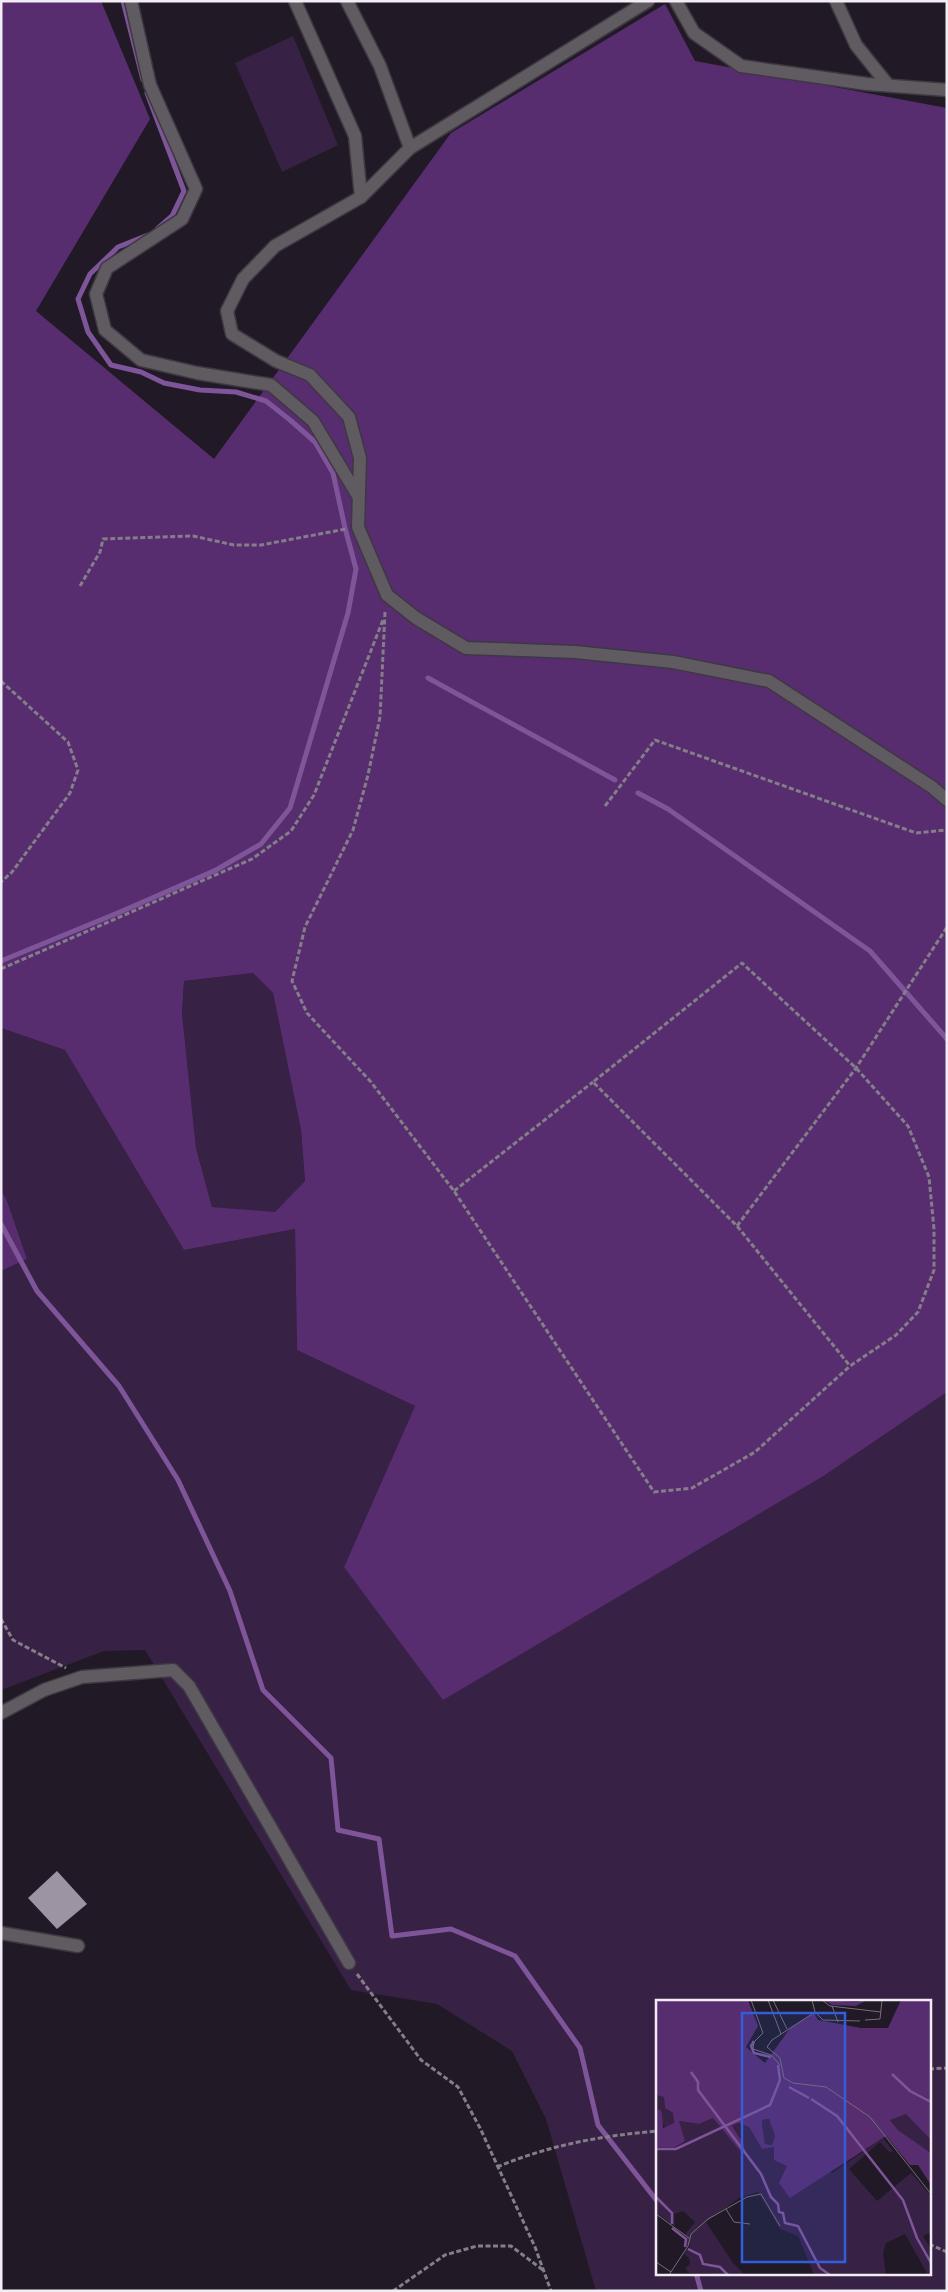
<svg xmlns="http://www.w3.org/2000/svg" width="948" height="2292" font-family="'Public Sans',sans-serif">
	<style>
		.green { fill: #372145; fill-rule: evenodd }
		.forest { fill: #572d6f; fill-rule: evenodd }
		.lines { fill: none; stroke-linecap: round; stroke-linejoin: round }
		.stream { stroke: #7f559a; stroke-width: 5 }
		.building { fill: #9c94a2 }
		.minor-casing { stroke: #3e3843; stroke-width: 15 }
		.path { stroke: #847e88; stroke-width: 3; stroke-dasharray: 5 2.5; stroke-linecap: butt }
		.minor { stroke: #5f5b61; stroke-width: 12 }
		.inset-river { fill: none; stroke: #7f559a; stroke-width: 2.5 }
		.inset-road { fill: none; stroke: #756e79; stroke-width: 1 }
		.view { fill: #325edb; fill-opacity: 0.15; stroke: #325edb; stroke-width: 2.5 }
		.inset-edge { fill: none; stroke: #f2edf5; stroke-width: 2.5 }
	</style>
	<rect width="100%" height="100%" fill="#211a26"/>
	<g class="green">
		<path d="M 293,36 L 338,145 L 282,172 L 235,63 Z"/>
		<path d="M 253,973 L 273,993 L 301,1130 L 305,1181 L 275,1213 L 212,1207 L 196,1148 L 182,1013 L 184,981 Z"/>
		<path d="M 1,1028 L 65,1050 L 184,1250 L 295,1229 L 297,1350 L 415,1406 L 344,1567 L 825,1475 L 947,1392 L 947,2291 L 596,2291 L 546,2119 L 512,2051 L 437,2004 L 351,1990 L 145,1650 L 104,1651 L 1,1690 L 1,1271 L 27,1259 L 6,1198 L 1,1191 ZM 657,2001 L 929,2001 L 929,2273 L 657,2273 Z"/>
	</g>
	<g class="forest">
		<path d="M 1,1 L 101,1 L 150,119 L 36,311 L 214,459 L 451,133 L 665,4 L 695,61 L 947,108 L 947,1392 L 825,1475 L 443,1700 L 344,1567 L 415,1406 L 297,1350 L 295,1229 L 184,1250 L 65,1050 L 1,1028 ZM 253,973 L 273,993 L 301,1130 L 305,1181 L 275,1212 L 212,1207 L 196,1148 L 182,1013 L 184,981 Z"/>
		<path d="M 1,1191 L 6,1198 L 27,1259 L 1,1271 Z"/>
	</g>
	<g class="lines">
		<g class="stream">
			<path d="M 123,1 L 143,80"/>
			<path d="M 147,93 L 184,191 L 172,216 L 157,229"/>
			<path d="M 428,678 L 615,780"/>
			<path d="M 638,793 L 668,809 L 870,951 L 947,1039"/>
			<path d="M 1,961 L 120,912 L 216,870 L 261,844 L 290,808 L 348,613 L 356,569 L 345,528 L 333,473 L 315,442 L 290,420 L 266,401 L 236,392 L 200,390 L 164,383 L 141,372 L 111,365 L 88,332 L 78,299 L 90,274 L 118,247 L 148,235"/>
			<path d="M 1,1224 L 37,1291 L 119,1386 L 178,1480 L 230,1591 L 263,1690 L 331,1758 L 338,1830 L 379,1839 L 392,1936 L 451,1929 L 515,1956 L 580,2048 L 598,2125 L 657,2201"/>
			<path d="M 696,2273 L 701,2291"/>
		</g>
	</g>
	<path class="building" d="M 57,1871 L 87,1904 L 57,1929 L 28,1898 Z"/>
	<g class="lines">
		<g class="minor-casing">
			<g id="minor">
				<path d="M 131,1 L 150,85 L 196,189 L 182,219 L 107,268 L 96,294 L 105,330 L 141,360 L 197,373 L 271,385 L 313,421 L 358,496"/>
				<path d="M 295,1 L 355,136 L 361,197"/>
				<path d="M 347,1 L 380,66 L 410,148"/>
				<path d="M 648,1 L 410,148 L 361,197 L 275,246 L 243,279 L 227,311 L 232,334 L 276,361 L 310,375 L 349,417 L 360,458 L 358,527 L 387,595 L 416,618 L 466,648 L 575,652 L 673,662 L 769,681 L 932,787 L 947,800"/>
				<path d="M 676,1 L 694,33 L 741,66 L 867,84 L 947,90"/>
				<path d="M 836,1 L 856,45 L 888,85"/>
				<path d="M 1,1713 L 44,1690 L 82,1677 L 173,1670 L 189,1686 L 349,1963"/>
				<path d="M 1,1933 L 78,1946"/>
			</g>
		</g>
		<g class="path">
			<path d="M 80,586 L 100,552 L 103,539 L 193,536 L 234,545 L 261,545 L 346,529"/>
			<path d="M 385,612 L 380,717 L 368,775 L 353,830 L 305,927 L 292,981 L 307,1013 L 371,1082 L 454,1191 L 654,1492 L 692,1488 L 755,1452 L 850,1366 L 896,1335 L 918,1312 L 934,1270 L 934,1229 L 929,1177 L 908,1126 L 856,1068 L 742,963 L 593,1082 L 737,1226 L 850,1366"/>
			<path d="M 1,681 L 68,742 L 78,770 L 70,793 L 12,872 L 1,882"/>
			<path d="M 605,806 L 655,740 L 916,833 L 947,830"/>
			<path d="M 1,969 L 252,859 L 291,831 L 314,795 L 383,620"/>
			<path d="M 454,1191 L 593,1082"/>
			<path d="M 737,1226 L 856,1068 L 947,927"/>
			<path d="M 1,1619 L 13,1640 L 66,1668"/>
			<path d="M 357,1974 L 421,2060 L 458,2087 L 480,2128 L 535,2247 L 551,2291"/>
			<path d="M 929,2069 L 947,2068"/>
			<path d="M 497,2167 C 550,2145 600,2136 657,2131"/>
			<path d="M 929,2244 L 947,2252"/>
			<path d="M 393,2291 L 445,2255 L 477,2246 L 511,2246 L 543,2270"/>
		</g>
		<use href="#minor" class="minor"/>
	</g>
	<g transform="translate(656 2000)">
		<rect width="275" height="275" fill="#211a26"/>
		<path d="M 0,95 L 8,97 L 9,108 L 17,113 L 18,123 L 12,128 L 5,124 L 4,109 L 0,111 ZM 250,113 L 275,140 L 275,153 L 242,130 L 234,119 ZM 57,118 L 85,151 L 87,143 L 76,126 L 82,123 L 93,127 L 106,149 L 118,146 L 176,173 L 227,138 L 237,151 L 234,153 L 224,142 L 193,169 L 221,201 L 255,173 L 275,196 L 275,232 L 267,236 L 275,249 L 275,275 L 272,275 L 249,234 L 230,243 L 227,253 L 230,275 L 158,275 L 142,236 L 124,229 L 102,192 L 83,198 L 50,222 L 77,263 L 89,275 L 33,273 L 29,268 L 34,264 L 33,258 L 28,254 L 34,246 L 31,245 L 30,233 L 39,222 L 27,211 L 18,214 L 19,226 L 0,213 L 0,147 L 19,147 L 23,121 L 43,124 ZM 114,119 L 119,136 L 116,145 L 109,144 L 106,123 L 106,120 Z" fill="#372145"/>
		<path d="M 0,0 L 92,0 L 102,26 L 90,47 L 109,63 L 135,27 L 158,13 L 162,20 L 205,28 L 232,28 L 245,0 L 275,0 L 275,140 L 250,114 L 234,120 L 242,130 L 275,153 L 275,185 L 262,165 L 254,165 L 230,136 L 134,198 L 123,183 L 131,166 L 118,160 L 118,147 L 106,149 L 93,127 L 82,123 L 76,126 L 87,143 L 89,150 L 85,152 L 57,118 L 43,124 L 23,121 L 29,141 L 19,147 L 0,147 L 0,111 L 4,109 L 6,113 L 7,128 L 18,123 L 17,113 L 9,108 L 8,97 L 0,95 ZM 113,119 L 119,136 L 116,145 L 109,144 L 106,123 L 106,120 ZM 169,0 L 200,2 L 211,0 L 200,6 L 176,5 Z" fill="#572d6f" fill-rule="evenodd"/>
		<path class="inset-river" d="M 98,41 L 95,46 L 98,53 L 115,57M 35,72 L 42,82 L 42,90 L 105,174 L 115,197 L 122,204 L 123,212 L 127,213 L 129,223 L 142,226 L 164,268 L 174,275M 236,74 L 254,91 L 275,102M 133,87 L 153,98M 155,99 L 181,116 L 247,200 L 261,238 L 275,263M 0,149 L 20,149 L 114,105 L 124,80 L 122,65M 0,197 L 16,213 L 16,224M 16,228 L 30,239 L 29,247M 32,249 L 44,255 L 47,264 L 64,267 L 72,275"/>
		<path class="inset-road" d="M 95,0 L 107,33 L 98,42 L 97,49 L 115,55 L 124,65M 112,0 L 125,34M 117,0 L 131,29M 156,0 L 159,12 L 116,40 L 111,47 L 124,58 L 128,78 L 137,83 L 170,87 L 214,117 L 275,194M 166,0 L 174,6 L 225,12M 176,6 L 182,22M 159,12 L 167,20 L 204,21M 209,20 L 224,19 L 226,0M 70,209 L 78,222 L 94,224M 0,214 L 33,238M 0,262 L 15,272M 13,275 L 32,246 L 35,234 L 52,219 L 91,197 L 105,194 L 124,226"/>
		<path class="view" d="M 86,13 L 189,13 L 189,262 L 86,262 Z"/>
		<rect width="275" height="275" class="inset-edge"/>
	</g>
	<rect width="948" height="2292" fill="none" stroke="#f2edf5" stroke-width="5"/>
</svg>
